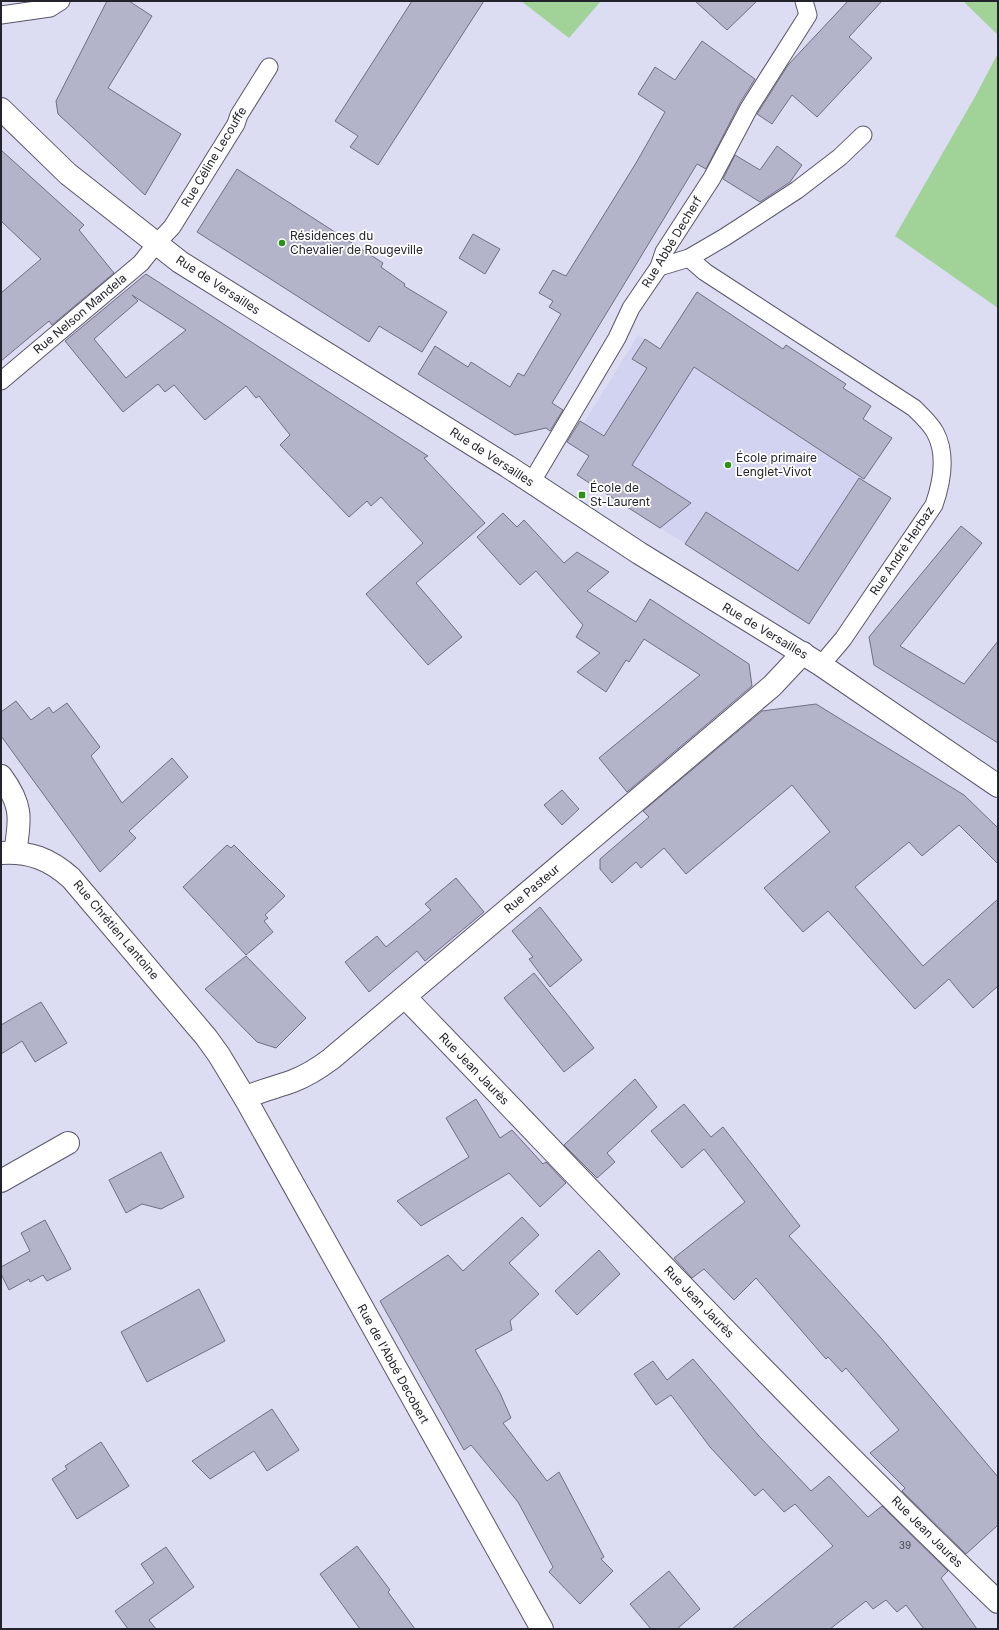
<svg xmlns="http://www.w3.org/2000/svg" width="999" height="1630" font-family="Inter,sans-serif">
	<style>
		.built { fill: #d2d3f0 }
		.green { fill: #a1d298 }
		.building { fill: #b3b4c9; stroke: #6f6f83; fill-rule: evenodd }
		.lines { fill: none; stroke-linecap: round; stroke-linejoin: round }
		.service-casing { stroke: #57576a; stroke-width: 19 }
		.minor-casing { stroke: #57576a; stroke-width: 24 }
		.tertiary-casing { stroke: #57576a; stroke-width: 24 }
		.service { stroke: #fff; stroke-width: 17 }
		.minor { stroke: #fff; stroke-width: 22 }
		.tertiary { stroke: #fff; stroke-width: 22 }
		.poi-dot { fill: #2b9216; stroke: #fff; stroke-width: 1.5 }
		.labels { text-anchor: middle; stroke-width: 3.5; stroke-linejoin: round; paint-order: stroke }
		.number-label { font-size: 10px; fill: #474752 }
		.street-label { font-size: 12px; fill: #23232b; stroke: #fff }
		.poi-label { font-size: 12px; fill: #23232b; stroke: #fff; text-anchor: start }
	</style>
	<rect width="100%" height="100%" fill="#dcddf3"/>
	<path class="built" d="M 697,292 L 783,349 L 786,345 L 846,384 L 843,389 L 871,407 L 843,449 L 866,421 L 892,438 L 863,481 L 891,498 L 809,624 L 769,598 L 785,574 L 755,588 L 632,510 L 647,487 L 612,497 L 577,475 L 589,456 L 571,444 L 638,335 L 662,349 Z"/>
	<g class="green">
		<path d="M 521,1 L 601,1 L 569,38 Z"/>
		<path d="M 964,1 L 998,1 L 998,35 L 965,3 Z"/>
		<path d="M 998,53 L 998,308 L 895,236 L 976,95 Z"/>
	</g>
	<g class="building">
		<path d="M 107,1 L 129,1 L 152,16 L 108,88 L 181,134 L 145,195 L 58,114 L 56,101 Z"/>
		<path d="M 412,1 L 484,1 L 378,165 L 350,147 L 358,136 L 335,121 Z"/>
		<path d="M 695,1 L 757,1 L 727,30 Z"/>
		<path d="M 848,1 L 882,1 L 849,37 L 872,58 L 817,117 L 792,95 L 772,124 L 757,114 L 788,65 Z"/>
		<path d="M 702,41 L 755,79 L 740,103 L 706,169 L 697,164 L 552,403 L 563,410 L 550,431 L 546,428 L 515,435 L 418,374 L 435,346 L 468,367 L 471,362 L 510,387 L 518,373 L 524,376 L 561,314 L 549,307 L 553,301 L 539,293 L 553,270 L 566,276 L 636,163 L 665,112 L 638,94 L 655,67 L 675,80 Z"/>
		<path d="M 777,146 L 802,165 L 790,182 L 760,202 L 723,179 L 735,155 L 760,170 Z"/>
		<path d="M 1,150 L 84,225 L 79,230 L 114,273 L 52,325 L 49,321 L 1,361 L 1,293 L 41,259 L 1,221 Z"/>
		<path d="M 237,169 L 383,263 L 381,267 L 405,284 L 404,286 L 447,312 L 422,352 L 379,326 L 369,342 L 197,232 Z"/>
		<path d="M 473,234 L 500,249 L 485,274 L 459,258 Z"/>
		<path d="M 146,274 L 428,456 L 424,458 L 485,523 L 416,583 L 462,637 L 428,665 L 366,594 L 423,543 L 381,497 L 371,506 L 367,501 L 349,517 L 280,445 L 290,435 L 259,396 L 256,398 L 246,386 L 205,420 L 174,385 L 165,392 L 158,384 L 123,412 L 65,341 ZM 132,295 L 186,330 L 126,378 L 94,339 L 138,301 Z"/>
		<path d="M 697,292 L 783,349 L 786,345 L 846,384 L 843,388 L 871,406 L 863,419 L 892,438 L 864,479 L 694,367 L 632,465 L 691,503 L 660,528 L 577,475 L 589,456 L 567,442 L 580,421 L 604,436 L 647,368 L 632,359 L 645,339 L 660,349 Z"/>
		<path d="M 859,478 L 891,498 L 809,624 L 685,544 L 706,512 L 798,571 Z"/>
		<path d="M 503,513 L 517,527 L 524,520 L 564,563 L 577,552 L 609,572 L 587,591 L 636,622 L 650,599 L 749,664 L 752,686 L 627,792 L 599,758 L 700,675 L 644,639 L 629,662 L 626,660 L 606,692 L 577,672 L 600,653 L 576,637 L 583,625 L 536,571 L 520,585 L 477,537 Z"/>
		<path d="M 961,526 L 982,543 L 900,646 L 964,684 L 998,641 L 998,743 L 874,665 L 869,637 Z"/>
		<path d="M 16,701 L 31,720 L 49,707 L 53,713 L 67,703 L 100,747 L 91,756 L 122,803 L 172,758 L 188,777 L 129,831 L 136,838 L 100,872 L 1,736 L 1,712 Z"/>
		<path d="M 816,704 L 964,795 L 998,828 L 998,864 L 959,825 L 922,856 L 909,842 L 855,887 L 923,966 L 998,899 L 998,986 L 973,1008 L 949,979 L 915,1009 L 828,911 L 803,932 L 764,888 L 830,832 L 792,785 L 686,874 L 664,848 L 641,868 L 636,862 L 612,883 L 600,869 L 600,859 L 649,817 L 643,811 L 762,711 Z"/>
		<path d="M 562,790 L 579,809 L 562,825 L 544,805 Z"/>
		<path d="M 227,845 L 231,848 L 234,845 L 285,896 L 265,915 L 268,918 L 264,921 L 273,932 L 246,955 L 183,887 Z"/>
		<path d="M 456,878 L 484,912 L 425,961 L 417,951 L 369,992 L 345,962 L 377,936 L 386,947 L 431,910 L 425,904 Z"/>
		<path d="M 540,907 L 582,960 L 550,987 L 529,959 L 533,957 L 512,931 Z"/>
		<path d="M 246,956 L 306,1018 L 276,1048 L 257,1042 L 205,989 Z"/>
		<path d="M 534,973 L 594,1048 L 564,1072 L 504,998 Z"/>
		<path d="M 41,1002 L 67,1043 L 35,1062 L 22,1041 L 1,1054 L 1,1025 Z"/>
		<path d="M 635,1079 L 657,1107 L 607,1153 L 615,1162 L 597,1178 L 564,1145 Z"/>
		<path d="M 476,1099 L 500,1138 L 512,1130 L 543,1164 L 546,1162 L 566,1183 L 540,1207 L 509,1173 L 421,1226 L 397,1201 L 469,1157 L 446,1118 Z"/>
		<path d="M 684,1104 L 711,1137 L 723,1127 L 800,1226 L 789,1236 L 881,1338 L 998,1477 L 998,1525 L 966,1554 L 902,1491 L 905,1488 L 870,1453 L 899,1430 L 846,1368 L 842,1372 L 828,1357 L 826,1359 L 756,1278 L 734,1300 L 704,1269 L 692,1278 L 674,1258 L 745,1202 L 704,1149 L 682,1168 L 651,1131 Z"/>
		<path d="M 161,1152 L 184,1197 L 161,1209 L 142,1204 L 126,1213 L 109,1180 Z"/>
		<path d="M 522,1217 L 539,1235 L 509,1263 L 539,1294 L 510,1321 L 512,1330 L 475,1350 L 500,1393 L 511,1418 L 503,1423 L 547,1481 L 559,1472 L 604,1557 L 601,1559 L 613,1571 L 580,1604 L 549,1572 L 553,1567 L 518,1502 L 471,1445 L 464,1450 L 380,1301 L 448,1255 L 463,1271 Z"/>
		<path d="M 45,1220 L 71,1269 L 47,1281 L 43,1275 L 30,1282 L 29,1279 L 9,1290 L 1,1274 L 1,1267 L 30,1251 L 21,1233 Z"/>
		<path d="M 599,1250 L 620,1274 L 577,1315 L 555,1291 Z"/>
		<path d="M 199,1289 L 225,1341 L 147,1382 L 121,1332 Z"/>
		<path d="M 693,1359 L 759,1436 L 811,1491 L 829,1476 L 868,1517 L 882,1506 L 948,1571 L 941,1578 L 977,1629 L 924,1629 L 906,1605 L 897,1612 L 886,1600 L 873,1609 L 866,1601 L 830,1629 L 732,1629 L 833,1546 L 795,1504 L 784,1512 L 763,1489 L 755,1496 L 710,1447 L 671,1395 L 656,1405 L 634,1374 L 653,1361 L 667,1380 Z"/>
		<path d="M 272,1409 L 299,1450 L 267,1471 L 254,1451 L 210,1479 L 192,1461 Z"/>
		<path d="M 101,1442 L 129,1486 L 77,1519 L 52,1479 L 67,1469 L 65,1466 Z"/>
		<path d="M 357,1546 L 390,1590 L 388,1592 L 415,1629 L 360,1629 L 320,1574 Z"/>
		<path d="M 166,1547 L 194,1587 L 149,1620 L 156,1629 L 128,1629 L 115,1611 L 154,1583 L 141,1564 Z"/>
		<path d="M 669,1571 L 700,1609 L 677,1629 L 651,1629 L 630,1604 Z"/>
	</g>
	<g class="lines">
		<g class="service-casing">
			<g id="service">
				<path d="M 1,15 L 50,8 L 61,1"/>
				<path d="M 689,258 L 705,272 L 914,408 C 921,415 930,423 935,432 C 947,454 942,482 934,505 L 843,639 L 821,665"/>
				<path d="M 659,267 L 689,258 L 725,237 L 797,190 L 840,157 L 863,135"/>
				<path d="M 1,381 L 141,263 L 156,244 L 172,227 L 236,124 L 239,115 L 269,67"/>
				<path d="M 531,483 L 617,338 L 631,308 L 659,267 L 664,252 L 712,178 L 749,108 L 808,15 L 804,1"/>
			</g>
		</g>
		<g class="minor-casing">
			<g id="minor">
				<path d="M 1,776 C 22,804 21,818 15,852"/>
				<path d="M 1,853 C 29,851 50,859 71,878 L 206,1037 L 219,1055 L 245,1098 L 542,1629"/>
				<path d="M 405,997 C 601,1200 794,1407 998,1602"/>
				<path d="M 245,1098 C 261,1090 277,1087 293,1081 C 306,1076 319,1068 331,1059 L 772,686 L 803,653"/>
				<path d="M 1,1181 L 68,1143"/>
			</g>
		</g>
		<g class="tertiary-casing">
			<path id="tertiary" d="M 1,109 L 68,174 L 180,262 L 507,466 L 639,553 L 821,665 L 998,786"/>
		</g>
		<use href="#service" class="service"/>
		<use href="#minor" class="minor"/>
		<use href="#tertiary" class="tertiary"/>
	</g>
	<g class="poi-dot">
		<circle cx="282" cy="243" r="4"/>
		<circle cx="728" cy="465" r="4"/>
		<rect x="578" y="491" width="8" height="8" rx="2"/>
	</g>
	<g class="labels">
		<g class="number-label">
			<text x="905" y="1549">39</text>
		</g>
		<g class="street-label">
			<text transform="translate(214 157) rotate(-59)" y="4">Rue Céline Lecouffe</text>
			<text transform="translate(672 242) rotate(-59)" y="4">Rue Abbé Decherf</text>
			<text transform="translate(218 285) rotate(33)" y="4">Rue de Versailles</text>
			<text transform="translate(80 314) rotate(-40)" y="4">Rue Nelson Mandela</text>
			<text transform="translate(492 457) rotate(33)" y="4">Rue de Versailles</text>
			<text transform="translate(902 551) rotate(-56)" y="4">Rue André Herbaz</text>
			<text transform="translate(765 631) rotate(31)" y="4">Rue de Versailles</text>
			<text transform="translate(532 889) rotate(-40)" y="4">Rue Pasteur</text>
			<text transform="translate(116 930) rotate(50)" y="4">Rue Chrétien Lantoine</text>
			<text transform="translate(474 1069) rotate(46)" y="4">Rue Jean Jaurès</text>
			<text transform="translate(699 1302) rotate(46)" y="4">Rue Jean Jaurès</text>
			<text transform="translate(393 1364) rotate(61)" y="4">Rue de l'Abbé Decobert</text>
			<text transform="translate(927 1532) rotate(45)" y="4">Rue Jean Jaurès</text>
		</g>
		<g class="poi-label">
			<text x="290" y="240">Résidences du<tspan x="290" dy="14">Chevalier de Rougeville</tspan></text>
			<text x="736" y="462">École primaire<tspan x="736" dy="14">Lenglet-Vivot</tspan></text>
			<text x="590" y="492">École de<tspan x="590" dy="14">St-Laurent</tspan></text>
		</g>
	</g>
	<rect width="999" height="1630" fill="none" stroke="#23232b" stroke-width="4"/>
</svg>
